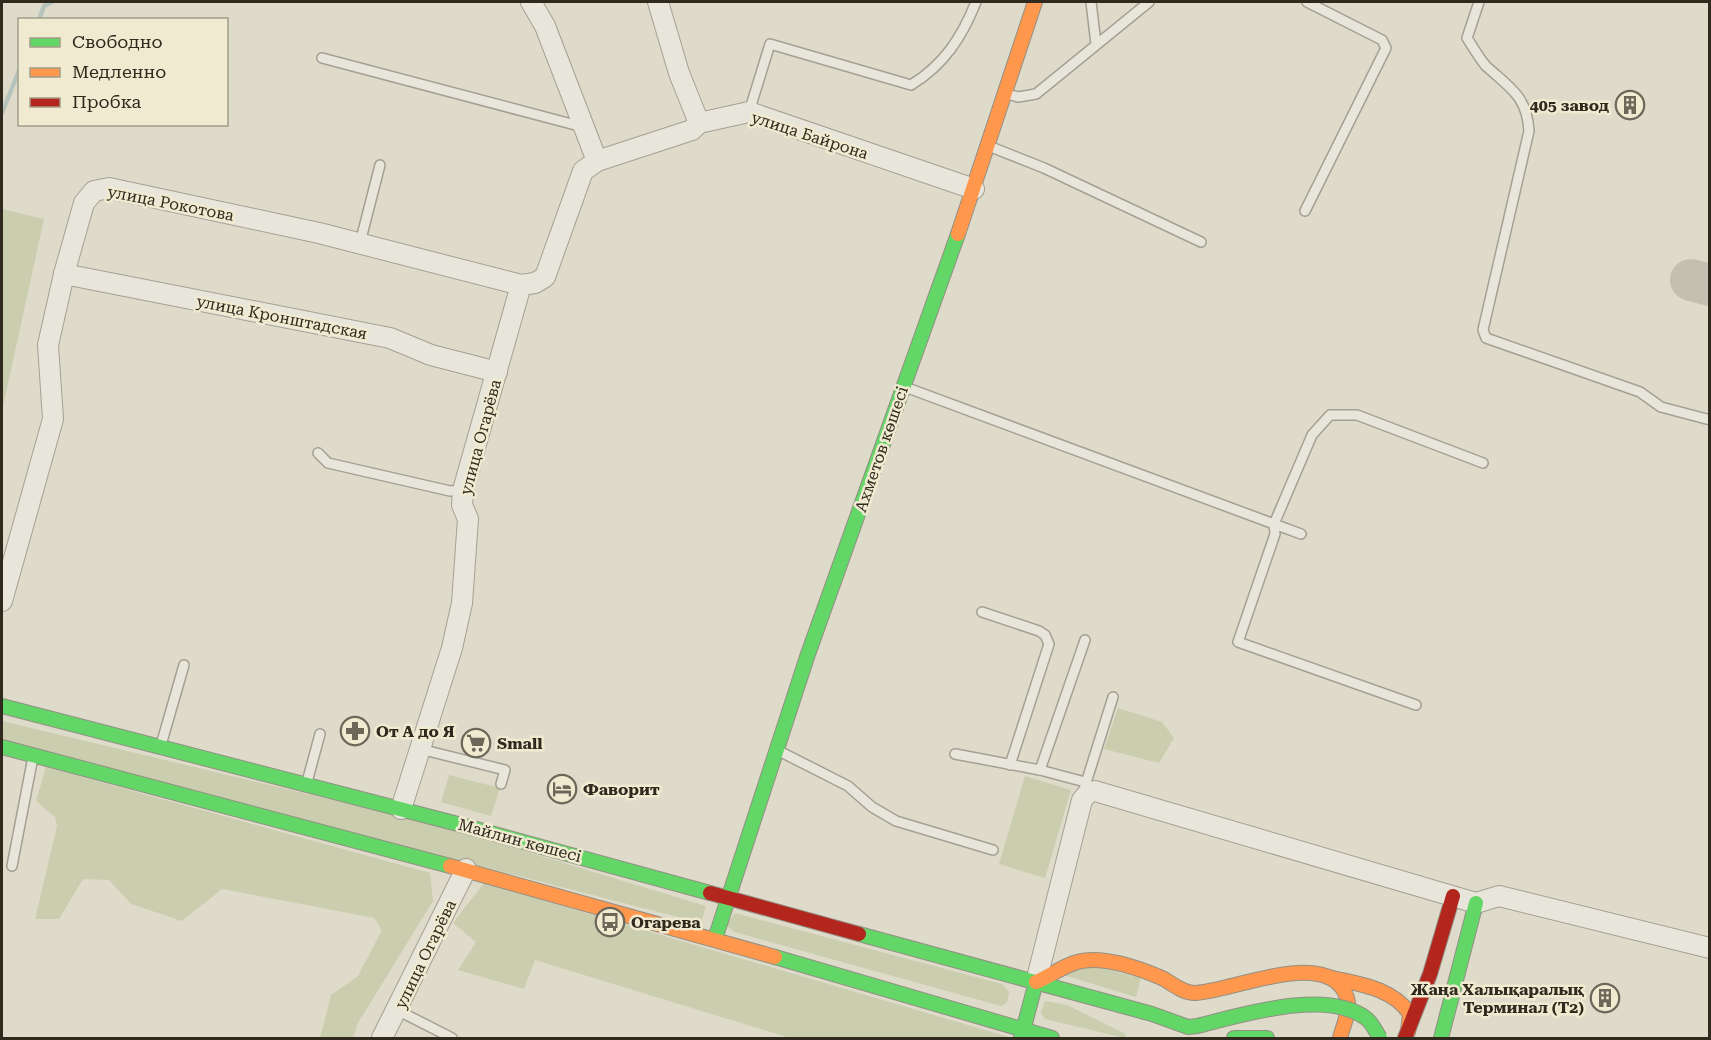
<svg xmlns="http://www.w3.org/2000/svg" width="1711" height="1040" font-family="'Roboto Serif',serif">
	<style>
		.green { fill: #caceae }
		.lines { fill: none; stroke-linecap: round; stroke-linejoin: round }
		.stream { stroke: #b6c4bd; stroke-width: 4.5 }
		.taxiway { stroke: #c3c0b2; stroke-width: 42 }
		.lane-casing { stroke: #a4a094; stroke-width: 12 }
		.street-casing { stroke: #a4a094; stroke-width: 22 }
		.fast-casing { stroke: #938f84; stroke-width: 16 }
		.slow-casing { stroke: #938f84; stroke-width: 16 }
		.jam-casing { stroke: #938f84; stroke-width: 16 }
		.lane { stroke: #e8e5db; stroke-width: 9 }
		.street { stroke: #e8e5db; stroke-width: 20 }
		.fast { stroke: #63d668; stroke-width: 14 }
		.slow { stroke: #ff974d; stroke-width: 14 }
		.jam { stroke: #b3261e; stroke-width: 14 }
		.fast-bridge-casing { stroke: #938f84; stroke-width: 16; stroke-linecap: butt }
		.fast-bridge { stroke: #63d668; stroke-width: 14 }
		.labels { text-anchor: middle; stroke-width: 5; stroke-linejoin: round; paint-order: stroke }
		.poi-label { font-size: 16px; font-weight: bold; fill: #30291e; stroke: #f0ead1; text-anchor: start }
		.street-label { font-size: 16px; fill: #30291e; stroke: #f0ead1 }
	</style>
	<rect width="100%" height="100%" fill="#dfdbca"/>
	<g class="green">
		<path d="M 2,209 L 44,219 L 2,411 Z"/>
		<path d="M 1118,708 L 1162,722 L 1174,738 L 1159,763 L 1104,749 Z"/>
		<path d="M 2,721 L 445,827 L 706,906 L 701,923 L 2,743 Z"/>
		<path d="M 46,767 L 430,873 L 433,901 L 358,1023 L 353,1038 L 320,1038 L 331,995 L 358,976 L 382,930 L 374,918 L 222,889 L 182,921 L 131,904 L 109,880 L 83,879 L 59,919 L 35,919 L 57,826 L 55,817 L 36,801 Z"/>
		<path d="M 449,775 L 500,788 L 491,816 L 441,802 Z"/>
		<path d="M 1025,776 L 1071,790 L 1045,878 L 999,864 Z"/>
		<path d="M 484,883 L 1012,1038 L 790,1038 L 535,960 L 524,989 L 458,970 L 476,942 L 453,923 Z"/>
		<path d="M 735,913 L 1002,984 L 1009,992 L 1007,1003 L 1001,1006 L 734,932 L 726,925 Z"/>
		<path d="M 1094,966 L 1141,978 L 1136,997 L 1060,974 Z"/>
		<path d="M 1045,1001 L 1067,1005 L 1126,1034 L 1125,1038 L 1045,1019 L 1041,1013 Z"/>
	</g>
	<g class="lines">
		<g class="stream">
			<path d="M 39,20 L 44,6 L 52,2"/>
			<path d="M 2,113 L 20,68"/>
		</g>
		<path class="taxiway" d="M 1691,280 L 1710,285"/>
		<g class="lane-casing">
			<g id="lane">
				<path d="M 1091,2 L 1096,44"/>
				<path d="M 1479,2 L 1467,38 C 1473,47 1479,58 1486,66 C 1510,88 1527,96 1529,131 L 1483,330 L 1486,338 L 1640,392 L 1661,407 L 1710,420"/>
				<path d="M 322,58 L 583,127"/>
				<path d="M 1007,94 L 1018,97 L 1036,94 L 1149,2"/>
				<path d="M 749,112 L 770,44 L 911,85 C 944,65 962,37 976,2"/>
				<path d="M 991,147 L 1044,168 L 1201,242"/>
				<path d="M 1305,211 L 1386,48 L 1382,40 L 1307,2"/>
				<path d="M 360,243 L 380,165"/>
				<path d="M 905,387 L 1301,534"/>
				<path d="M 318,453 L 328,463 L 450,491 L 463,490"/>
				<path d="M 982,612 L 1039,631 L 1045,635 L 1049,644 L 1010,765"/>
				<path d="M 1416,705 L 1238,642 L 1275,534 L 1274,524 L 1312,435 L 1330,415 L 1357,415 L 1483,463"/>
				<path d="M 161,745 L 184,665"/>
				<path d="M 420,749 L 505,770 L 501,784"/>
				<path d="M 779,751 L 848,786 L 872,807 L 896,821 L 993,850"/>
				<path d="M 955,754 L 1040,770 L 1085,782"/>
				<path d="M 1040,770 L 1085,640"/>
				<path d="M 307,782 L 320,734"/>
				<path d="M 1085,786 L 1113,697"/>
				<path d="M 12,866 L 33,757"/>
				<path d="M 397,1010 L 452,1038"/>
			</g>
		</g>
		<g class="street-casing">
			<g id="street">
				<path d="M 531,2 L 545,26 L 597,161"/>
				<path d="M 658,2 L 679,73 L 699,123 L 749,112 L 974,189"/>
				<path d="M 64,274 L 390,338 L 431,355 L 497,372"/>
				<path d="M 2,601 L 53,419 L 48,345 L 64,274 L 84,203 L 94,191 L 109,188 L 319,233 L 521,285"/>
				<path d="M 401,809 L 452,648 L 462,603 L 468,519 L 462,505 L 463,490 L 521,285 L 535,283 L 545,277 L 583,171 L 597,161 L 692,130 L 699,123"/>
				<path d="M 1036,982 L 1082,800 L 1089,792 L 1095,791 L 1476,903 L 1499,896 L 1710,948"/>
				<path d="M 382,1038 L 466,869"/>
			</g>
		</g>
		<g class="fast-casing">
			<g id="fast">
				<path d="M 2,706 L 458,824 L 710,893"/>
				<path d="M 2,747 L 450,866"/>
				<path d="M 859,934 L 1152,1014 L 1188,1027 L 1197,1026"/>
				<path d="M 715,939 L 807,657 L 958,234"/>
				<path d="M 775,957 L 1052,1038"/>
				<path d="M 1021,1038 L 1036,982"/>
				<path d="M 1234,1038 L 1267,1038"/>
				<path d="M 1441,1038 L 1476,903"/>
			</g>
		</g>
		<g class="slow-casing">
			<g id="slow">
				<path d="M 958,234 L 1035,2"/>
				<path d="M 450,866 L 775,957"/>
				<path d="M 1328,977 C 1357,984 1392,987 1410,1014 L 1408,1032"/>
				<path d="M 1036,982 C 1050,976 1063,966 1077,962 C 1103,955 1138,968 1162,978 C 1172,983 1182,993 1195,993 C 1231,992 1331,945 1347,998 C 1351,1010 1343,1026 1340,1038"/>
			</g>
		</g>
		<g class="jam-casing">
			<g id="jam">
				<path d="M 710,893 L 859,934"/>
				<path d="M 1405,1038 L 1430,974 L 1453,896"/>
			</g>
		</g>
		<use href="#lane" class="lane"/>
		<use href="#street" class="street"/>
		<use href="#fast" class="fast"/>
		<use href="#slow" class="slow"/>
		<use href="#jam" class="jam"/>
		<g class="fast-bridge-casing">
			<path id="fast-bridge" d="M 1197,1026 C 1242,1015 1327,988 1367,1019 C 1372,1023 1376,1032 1380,1038"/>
		</g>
		<use href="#fast-bridge" class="fast-bridge"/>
	</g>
	<defs>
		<g id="building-ring" transform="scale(1.5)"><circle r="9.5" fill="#f0ead1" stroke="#6d675a" stroke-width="1.5"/><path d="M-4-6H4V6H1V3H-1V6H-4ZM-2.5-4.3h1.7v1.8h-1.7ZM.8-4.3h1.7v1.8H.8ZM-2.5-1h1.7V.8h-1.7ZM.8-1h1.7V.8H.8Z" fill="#6d675a"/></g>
		<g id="pharmacy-ring" transform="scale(1.5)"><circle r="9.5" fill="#f0ead1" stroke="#6d675a" stroke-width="1.5"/><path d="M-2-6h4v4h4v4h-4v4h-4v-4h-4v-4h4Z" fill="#6d675a"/></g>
		<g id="supermarket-ring" transform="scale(1.5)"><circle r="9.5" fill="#f0ead1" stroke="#6d675a" stroke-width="1.5"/><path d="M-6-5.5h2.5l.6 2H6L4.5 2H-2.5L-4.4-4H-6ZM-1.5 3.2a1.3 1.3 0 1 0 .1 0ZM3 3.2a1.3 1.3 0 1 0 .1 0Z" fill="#6d675a"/></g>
		<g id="hotel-ring" transform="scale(1.5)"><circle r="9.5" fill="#f0ead1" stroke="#6d675a" stroke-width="1.5"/><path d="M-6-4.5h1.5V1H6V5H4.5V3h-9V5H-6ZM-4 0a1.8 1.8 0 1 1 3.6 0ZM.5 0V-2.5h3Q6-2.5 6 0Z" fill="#6d675a"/></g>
		<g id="bus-ring" transform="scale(1.5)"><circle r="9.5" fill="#f0ead1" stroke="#6d675a" stroke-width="1.5"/><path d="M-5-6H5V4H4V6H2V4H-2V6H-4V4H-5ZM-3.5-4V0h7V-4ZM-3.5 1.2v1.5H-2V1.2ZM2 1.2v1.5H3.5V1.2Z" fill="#6d675a"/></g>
	</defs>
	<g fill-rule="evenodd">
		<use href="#building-ring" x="1630" y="105"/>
		<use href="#pharmacy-ring" x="355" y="731"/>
		<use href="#supermarket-ring" x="476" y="743"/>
		<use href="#hotel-ring" x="562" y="789"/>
		<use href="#bus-ring" x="610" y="922"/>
		<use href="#building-ring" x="1605" y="998"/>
	</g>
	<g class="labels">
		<g class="poi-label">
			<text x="1609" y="111" text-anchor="end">405 завод</text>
			<text x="376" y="737">От А до Я</text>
			<text x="497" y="749">Small</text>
			<text x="583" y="795">Фаворит</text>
			<text x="631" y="928">Огарева</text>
			<text x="1584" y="995" text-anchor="end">Жаңа Халықаралық<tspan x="1584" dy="18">Терминал (Т2)</tspan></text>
		</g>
		<g class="street-label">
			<text transform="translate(810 135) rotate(18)" y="6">улица Байрона</text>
			<text transform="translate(171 203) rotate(11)" y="6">улица Рокотова</text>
			<text transform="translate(282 317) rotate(11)" y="6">улица Кронштадская</text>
			<text transform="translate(480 437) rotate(-75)" y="6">улица Огарёва</text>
			<text transform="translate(881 449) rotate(-71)" y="6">Ахметов көшесі</text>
			<text transform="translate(520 840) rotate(15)" y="6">Майлин көшесі</text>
			<text transform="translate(425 954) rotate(-64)" y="6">улица Огарёва</text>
		</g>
	</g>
	<rect width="1711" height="1040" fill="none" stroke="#30291e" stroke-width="6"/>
	<rect x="18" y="18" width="210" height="108" fill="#f0ead1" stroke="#a39d89" stroke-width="1.5"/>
	<rect x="30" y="38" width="30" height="9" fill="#63d668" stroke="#a39d89" stroke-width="1.5"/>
	<text x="72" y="48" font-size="18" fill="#30291e">Свободно</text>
	<rect x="30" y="68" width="30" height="9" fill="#ff974d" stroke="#a39d89" stroke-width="1.5"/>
	<text x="72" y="78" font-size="18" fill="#30291e">Медленно</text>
	<rect x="30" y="98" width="30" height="9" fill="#b3261e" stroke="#a39d89" stroke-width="1.5"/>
	<text x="72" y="108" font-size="18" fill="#30291e">Пробка</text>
</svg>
